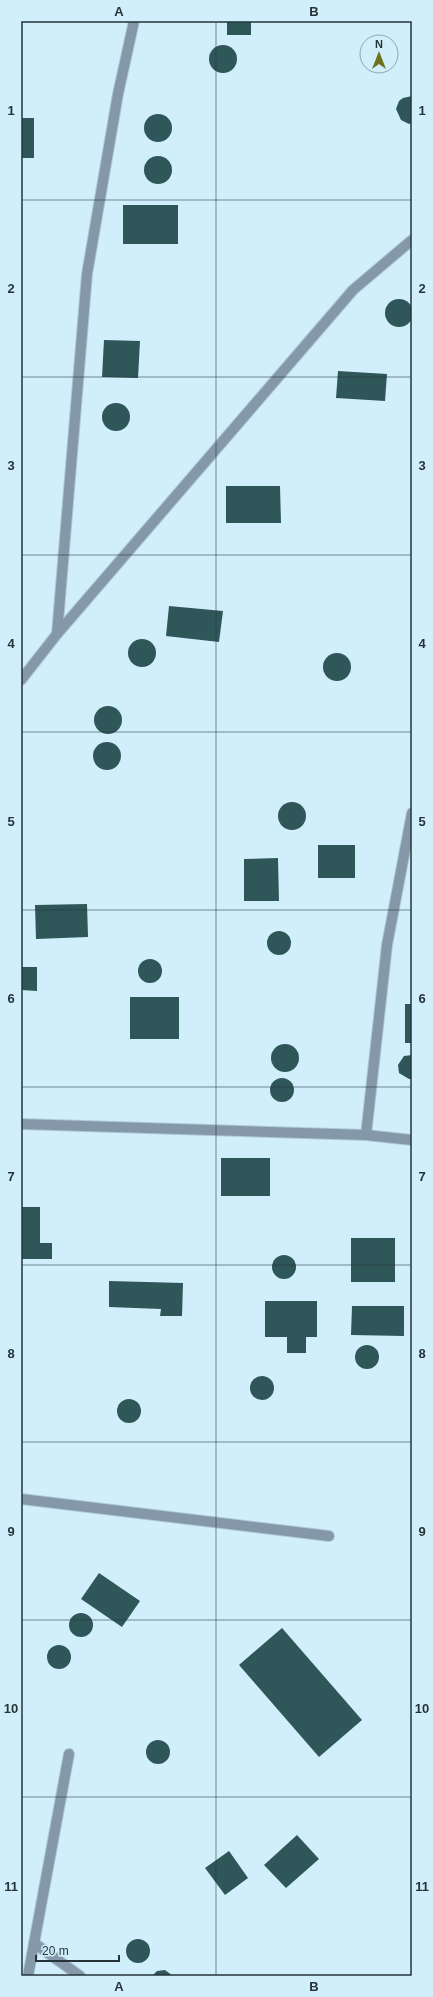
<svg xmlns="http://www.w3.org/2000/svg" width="433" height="1997" font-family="Helvetica,sans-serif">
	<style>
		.building { fill: #2f5659 }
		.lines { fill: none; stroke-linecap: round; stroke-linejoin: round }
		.minor-casing { stroke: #afcad4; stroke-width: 12 }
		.minor { stroke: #8498aa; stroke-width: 10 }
		.grid { fill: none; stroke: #26343a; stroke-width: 1; stroke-opacity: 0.55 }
		.neatline { fill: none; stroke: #26343a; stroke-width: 1.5 }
		.grid-label { font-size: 13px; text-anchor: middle; font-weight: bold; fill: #26343a }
	</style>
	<rect width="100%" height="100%" fill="#d1effb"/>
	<g class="building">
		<rect x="227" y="21" width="24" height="14"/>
		<circle cx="223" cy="59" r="14"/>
		<path d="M 412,96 L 412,123 L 409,124 L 401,120 L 396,109 L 399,101 L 403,98 Z"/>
		<circle cx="158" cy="128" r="14"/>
		<rect x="21" y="118" width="13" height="40"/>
		<circle cx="158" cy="170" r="14"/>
		<rect x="123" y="205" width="55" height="39"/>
		<circle cx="399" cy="313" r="14"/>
		<path d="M 104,340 L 140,341 L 138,378 L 102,377 Z"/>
		<path d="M 338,371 L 387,374 L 385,401 L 336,398 Z"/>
		<circle cx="116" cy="417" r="14"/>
		<path d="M 226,486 L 280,486 L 281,523 L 226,523 Z"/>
		<path d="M 169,606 L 223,611 L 219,642 L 166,636 Z"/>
		<circle cx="142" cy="653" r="14"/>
		<circle cx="337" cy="667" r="14"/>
		<circle cx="108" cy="720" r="14"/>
		<circle cx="107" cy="756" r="14"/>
		<circle cx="292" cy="816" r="14"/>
		<rect x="318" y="845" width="37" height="33"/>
		<path d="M 278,858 L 279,901 L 244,901 L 244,859 Z"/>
		<path d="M 87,904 L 88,937 L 36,939 L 35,905 Z"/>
		<circle cx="279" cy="943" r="12"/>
		<circle cx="150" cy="971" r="12"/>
		<path d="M 21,967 L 37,967 L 37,991 L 21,990 Z"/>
		<rect x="130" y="997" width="49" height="42"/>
		<rect x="405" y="1004" width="7" height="39"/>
		<circle cx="285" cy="1058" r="14"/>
		<path d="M 412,1055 L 412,1079 L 409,1079 L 399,1073 L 398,1065 L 404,1056 Z"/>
		<circle cx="282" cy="1090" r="12"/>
		<rect x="221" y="1158" width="49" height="38"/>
		<path d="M 21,1207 L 40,1207 L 40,1243 L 52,1243 L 52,1259 L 21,1259 Z"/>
		<rect x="351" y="1238" width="44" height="44"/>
		<circle cx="284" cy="1267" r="12"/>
		<path d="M 109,1281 L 183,1283 L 182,1316 L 160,1316 L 161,1309 L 109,1307 Z"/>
		<path d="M 265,1301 L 317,1301 L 317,1337 L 306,1337 L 306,1353 L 287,1353 L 287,1337 L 265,1337 Z"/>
		<path d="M 352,1306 L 404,1306 L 404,1336 L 351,1335 Z"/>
		<circle cx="367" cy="1357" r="12"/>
		<circle cx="262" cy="1388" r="12"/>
		<circle cx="129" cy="1411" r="12"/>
		<path d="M 99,1573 L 140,1601 L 122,1627 L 81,1599 Z"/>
		<circle cx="81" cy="1625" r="12"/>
		<path d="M 282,1628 L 362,1720 L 319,1757 L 239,1665 Z"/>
		<circle cx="59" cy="1657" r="12"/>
		<circle cx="158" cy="1752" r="12"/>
		<path d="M 297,1835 L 319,1859 L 286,1888 L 264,1865 Z"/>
		<path d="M 229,1851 L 248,1878 L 225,1895 L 205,1868 Z"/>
		<circle cx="138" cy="1951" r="12"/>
		<path d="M 165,1970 L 173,1976 L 152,1976 L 157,1971 Z"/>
	</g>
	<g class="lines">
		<g class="minor-casing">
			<g id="minor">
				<path d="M 57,634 L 87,274 L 118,94 L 134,21"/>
				<path d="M 21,680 L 57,634 L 353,290 L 412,240"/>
				<path d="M 21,1124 L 366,1135 L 412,1140"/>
				<path d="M 366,1135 L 387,945 L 412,813"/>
				<path d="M 21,1499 L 329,1536"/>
				<path d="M 34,1943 L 80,1976"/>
				<path d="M 28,1976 L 69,1754"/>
			</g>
		</g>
		<use href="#minor" class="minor"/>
	</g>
	<path class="grid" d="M 216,21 L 216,1976M 21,200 L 412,200M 21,377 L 412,377M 21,555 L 412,555M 21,732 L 412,732M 21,910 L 412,910M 21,1087 L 412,1087M 21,1265 L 412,1265M 21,1442 L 412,1442M 21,1620 L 412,1620M 21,1797 L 412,1797"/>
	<rect width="433" height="1997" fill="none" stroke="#d1effb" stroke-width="44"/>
	<g transform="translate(379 54)"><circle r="19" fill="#d1effb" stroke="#8da4ae"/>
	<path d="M0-3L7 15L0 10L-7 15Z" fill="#6b741d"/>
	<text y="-6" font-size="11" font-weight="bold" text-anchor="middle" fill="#26343a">N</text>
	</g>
	<path d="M36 1955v6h83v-6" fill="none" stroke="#26343a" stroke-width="2"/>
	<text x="42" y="1955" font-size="12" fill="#26343a" stroke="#d1effb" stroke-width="3" paint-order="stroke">20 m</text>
	<rect x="22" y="22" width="389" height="1953" class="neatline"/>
	<g class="grid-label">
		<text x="119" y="16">A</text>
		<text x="314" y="16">B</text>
		<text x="11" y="115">1</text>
		<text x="422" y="115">1</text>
		<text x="11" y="293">2</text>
		<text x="422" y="293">2</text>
		<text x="11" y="470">3</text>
		<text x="422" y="470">3</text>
		<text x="11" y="648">4</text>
		<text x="422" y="648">4</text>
		<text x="11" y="826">5</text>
		<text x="422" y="826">5</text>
		<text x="11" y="1003">6</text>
		<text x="422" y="1003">6</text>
		<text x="11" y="1181">7</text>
		<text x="422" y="1181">7</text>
		<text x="11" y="1358">8</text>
		<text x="422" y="1358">8</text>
		<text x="11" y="1536">9</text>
		<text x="422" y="1536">9</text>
		<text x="11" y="1713">10</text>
		<text x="422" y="1713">10</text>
		<text x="11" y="1891">11</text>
		<text x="422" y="1891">11</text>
		<text x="119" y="1991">A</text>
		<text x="314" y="1991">B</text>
	</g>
</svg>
